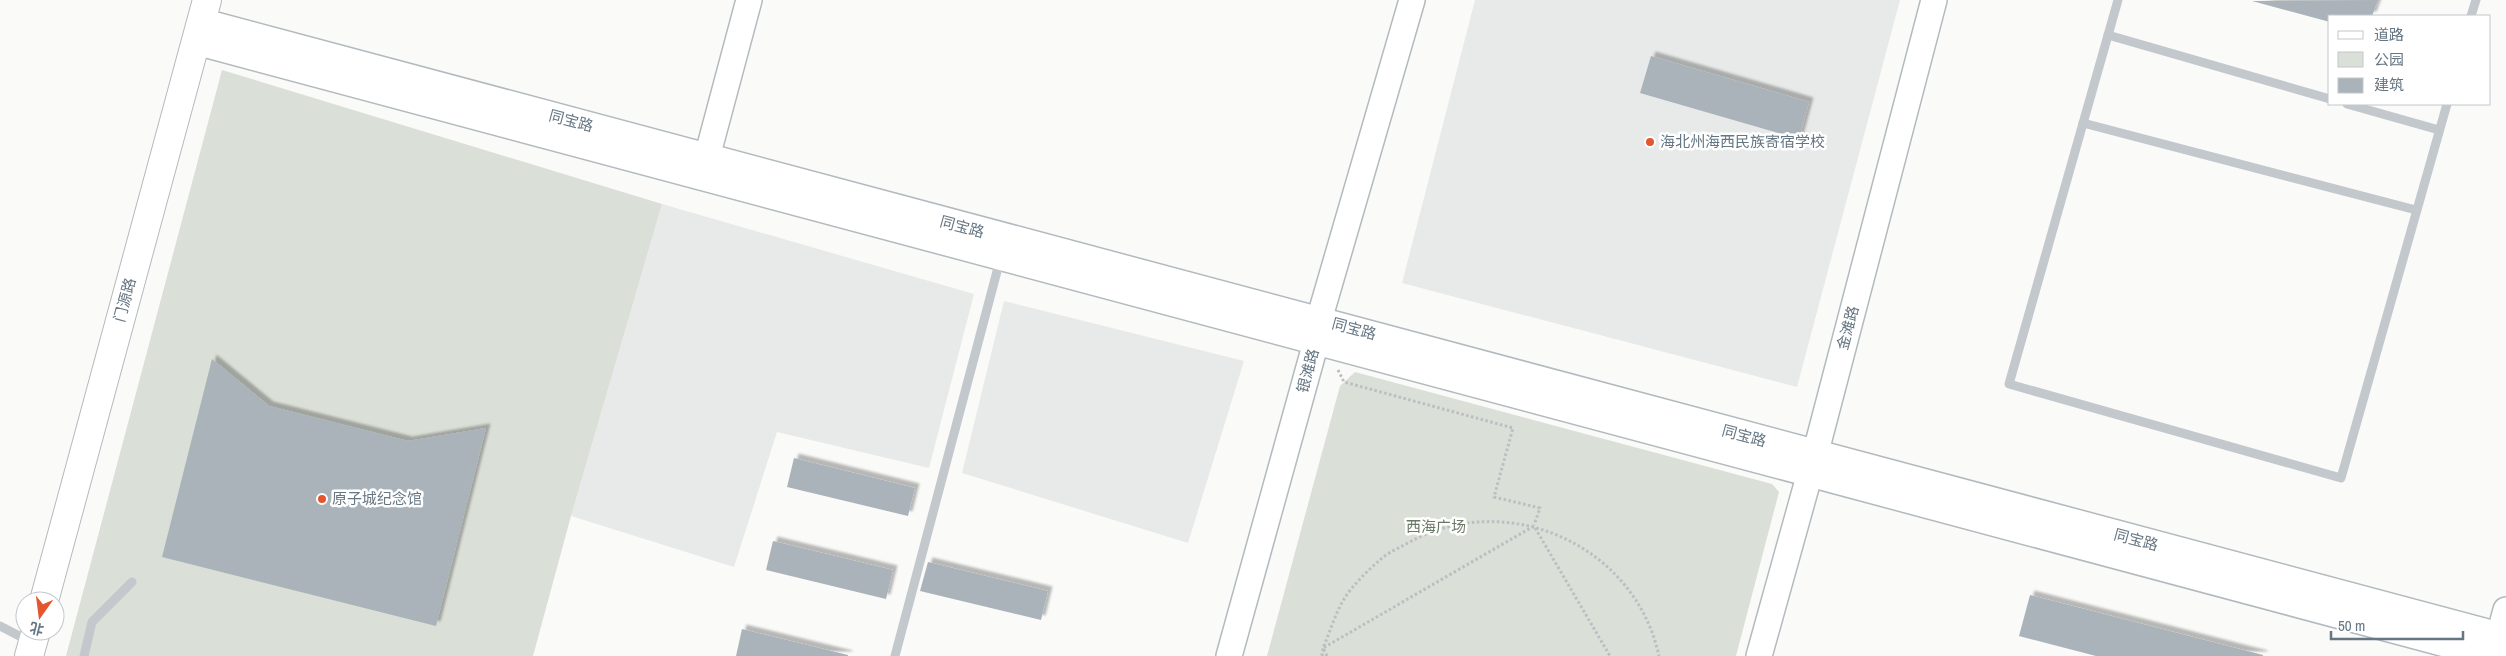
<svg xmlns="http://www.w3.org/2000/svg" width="2506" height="656" font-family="'Archivo Narrow','Noto Sans SC',sans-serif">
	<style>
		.built { fill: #e8e9e9 }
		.green { fill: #dadfd7 }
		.building { fill: #aab3b9; filter: url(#shadow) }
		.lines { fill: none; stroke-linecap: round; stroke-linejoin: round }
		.secondary-casing { stroke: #b3babf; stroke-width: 28 }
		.primary-casing { stroke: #b5babe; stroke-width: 30 }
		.path { stroke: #bbbfc2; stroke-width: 3; stroke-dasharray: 2.5 2.5; stroke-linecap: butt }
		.lane { stroke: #c3c8cc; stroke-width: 9 }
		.secondary { stroke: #fff; stroke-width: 25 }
		.primary { stroke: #fff; stroke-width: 28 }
		.poi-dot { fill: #e4572e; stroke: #fff; stroke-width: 2 }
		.labels { text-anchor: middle; stroke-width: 5; stroke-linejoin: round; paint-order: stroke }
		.street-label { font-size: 15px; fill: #657683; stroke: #fff }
		.poi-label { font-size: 15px; fill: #657683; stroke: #fff; text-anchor: start }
		.park-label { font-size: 15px; fill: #687a64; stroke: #fff }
	</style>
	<defs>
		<filter id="shadow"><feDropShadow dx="4.5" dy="-4.5" stdDeviation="1" flood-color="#0004"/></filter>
	</defs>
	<rect width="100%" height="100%" fill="#fafaf8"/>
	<g class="built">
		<path d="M 1475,0 L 1900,0 L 1797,387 L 1402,283 Z"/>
		<path d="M 662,204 L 974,294 L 929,468 L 777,432 L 734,567 L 571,516 Z"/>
		<path d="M 1004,301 L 1244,361 L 1188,543 L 962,473 Z"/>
	</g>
	<g class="green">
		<path d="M 222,70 L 662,204 L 571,516 L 533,656 L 66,656 Z"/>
		<path d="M 1355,372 L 1772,484 L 1779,492 L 1736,656 L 1267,656 L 1340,386 Z"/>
	</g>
	<g class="building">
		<path d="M 2378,0 L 2372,16 L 2330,16 L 2330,22 L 2252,1 Z"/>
		<path d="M 1651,56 L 1809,102 L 1799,139 L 1640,93 Z"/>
		<path d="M 212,359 L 269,406 L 408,441 L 486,428 L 436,626 L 162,557 Z"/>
		<path d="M 794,458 L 915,488 L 908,516 L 787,487 Z"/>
		<path d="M 773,541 L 893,570 L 886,599 L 766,570 Z"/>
		<path d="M 928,562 L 1048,591 L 1041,620 L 920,591 Z"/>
		<path d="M 2030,595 L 2263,655 L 2263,656 L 2096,656 L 2019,636 Z"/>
		<path d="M 742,629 L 848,655 L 848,656 L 736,656 Z"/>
	</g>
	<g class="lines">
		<g class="secondary-casing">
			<g id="secondary">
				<path d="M 201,21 C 969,229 1738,432 2506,637"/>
				<path d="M 196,42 L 2490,656"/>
				<path d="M 703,172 L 749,0"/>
				<path d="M 2495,651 L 2506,610"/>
				<path d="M 1229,656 L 1316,342 L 1319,320 L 1412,0"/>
				<path d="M 1759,656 L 1815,455 L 1934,0"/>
			</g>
		</g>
		<g class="primary-casing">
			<g id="primary">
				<path d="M 44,601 L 207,0"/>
				<path d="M 29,656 L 36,631"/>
			</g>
		</g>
		<g class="path">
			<path d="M 1338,370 L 1344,382 L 1513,428 L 1494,497 L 1540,508 L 1534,525"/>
			<path d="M 1322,656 L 1323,648 C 1330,632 1335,614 1344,599 C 1352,586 1368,570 1380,560 C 1387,553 1397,549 1406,544 C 1505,487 1635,544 1659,656"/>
			<path d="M 1327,656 L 1323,648 L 1534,526 L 1610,656"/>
		</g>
		<g class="lane">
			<path d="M 2118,0 L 2009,384 L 2341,478 L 2447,104"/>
			<path d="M 2471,16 L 2476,0"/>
			<path d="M 2108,35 L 2330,99"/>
			<path d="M 2347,104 L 2439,130"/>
			<path d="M 2083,123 L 2416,210"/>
			<path d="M 0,626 L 31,642"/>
			<path d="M 84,656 L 92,622 L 132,582"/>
			<path d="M 895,656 L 1000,260"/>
		</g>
		<use href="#secondary" class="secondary"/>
		<use href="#primary" class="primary"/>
	</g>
	<g class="poi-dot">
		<circle cx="1650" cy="142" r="5"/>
		<circle cx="322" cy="499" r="5"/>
	</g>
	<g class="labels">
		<g class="street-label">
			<text transform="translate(571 121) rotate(15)" y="5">同宝路</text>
			<text transform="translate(962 227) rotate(15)" y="5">同宝路</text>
			<text transform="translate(125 300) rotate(-75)" y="5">门源路</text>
			<text transform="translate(1848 328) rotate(-75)" y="5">金滩路</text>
			<text transform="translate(1354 329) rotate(15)" y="5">同宝路</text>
			<text transform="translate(1308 371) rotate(-75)" y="5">银滩路</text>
			<text transform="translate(1744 436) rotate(15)" y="5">同宝路</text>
			<text transform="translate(2136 540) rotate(15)" y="5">同宝路</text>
		</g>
		<g class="poi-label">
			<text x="1660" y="147">海北州海西民族寄宿学校</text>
			<text x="332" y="504">原子城纪念馆</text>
		</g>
		<g class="park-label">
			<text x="1436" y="532">西海广场</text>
		</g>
	</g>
	<rect x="2328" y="15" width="162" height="90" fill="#ffffff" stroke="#c1c8cd"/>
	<rect x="2338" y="31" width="25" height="8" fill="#ffffff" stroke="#c1c8cd"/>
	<text x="2374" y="40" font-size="15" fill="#657683">道路</text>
	<rect x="2338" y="52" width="25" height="15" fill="#dadfd7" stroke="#c1c8cd"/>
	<text x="2374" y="65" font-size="15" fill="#657683">公园</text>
	<rect x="2338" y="78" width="25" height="15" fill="#aab3b9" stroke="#c1c8cd"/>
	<text x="2374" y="90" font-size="15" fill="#657683">建筑</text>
	<g transform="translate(40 616) rotate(194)"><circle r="24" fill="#ffffff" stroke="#c1c8cd"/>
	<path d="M0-4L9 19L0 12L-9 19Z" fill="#e4572e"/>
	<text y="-8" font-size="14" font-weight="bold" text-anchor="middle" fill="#657683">北</text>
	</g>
	<path d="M2331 631v8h132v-8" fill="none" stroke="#657683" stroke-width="2.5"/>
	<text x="2338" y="631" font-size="15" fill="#657683" stroke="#ffffff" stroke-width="4" paint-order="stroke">50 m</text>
</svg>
